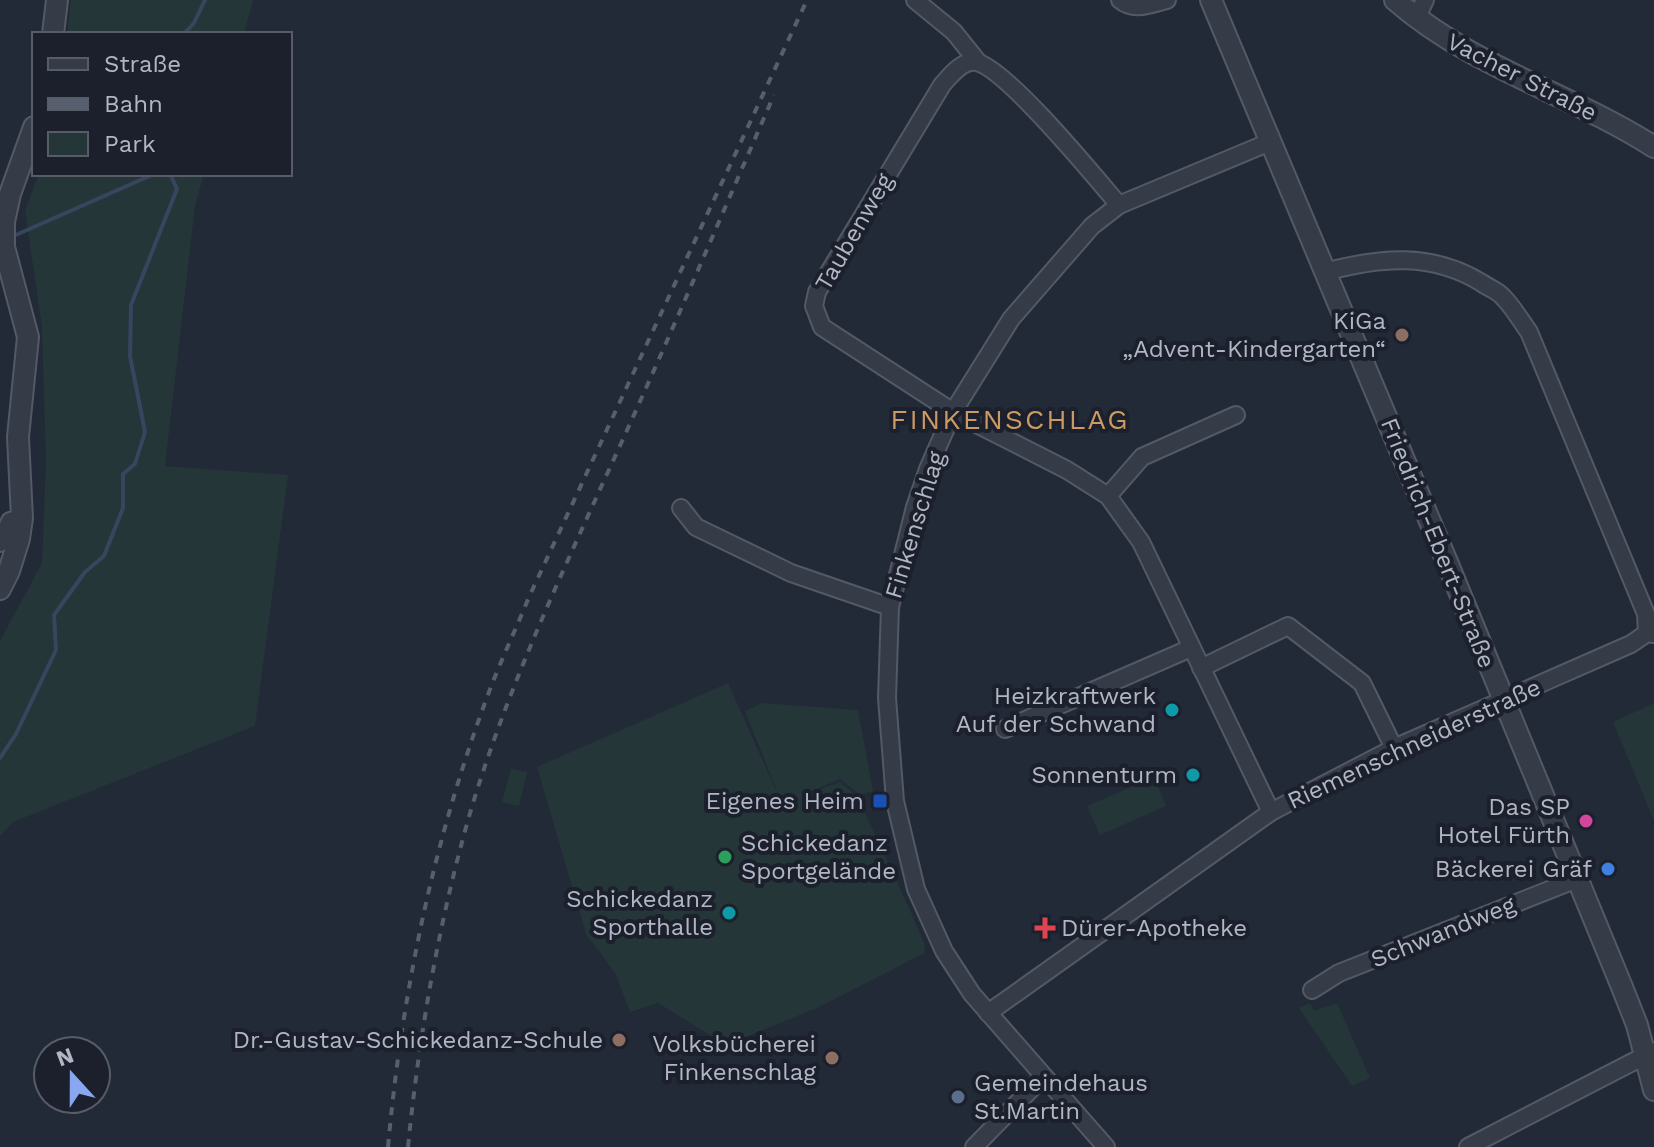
<svg xmlns="http://www.w3.org/2000/svg" width="1654" height="1147" font-family="'Work Sans',sans-serif">
	<style>
		.green { fill: #253639 }
		.lines { fill: none; stroke-linecap: round; stroke-linejoin: round }
		.stream { stroke: #38455f; stroke-width: 4 }
		.minor-casing { stroke: #535965; stroke-width: 20 }
		.tertiary-casing { stroke: #535965; stroke-width: 24 }
		.minor { stroke: #353b47; stroke-width: 16 }
		.tertiary { stroke: #353b47; stroke-width: 20 }
		.rail { stroke: #575f6e; stroke-width: 4; stroke-dasharray: 8 8; stroke-linecap: butt }
		.education-dot { fill: #8d6e63; stroke: #1b202c; stroke-width: 3 }
		.culture-dot { fill: #0f9aa8; stroke: #1b202c; stroke-width: 3 }
		.transit-dot { fill: #1a4fb4; stroke: #1b202c; stroke-width: 3 }
		.hotel-dot { fill: #d1479c; stroke: #1b202c; stroke-width: 3 }
		.leisure-dot { fill: #2e9e5b; stroke: #1b202c; stroke-width: 3 }
		.shop-dot { fill: #3f7fe0; stroke: #1b202c; stroke-width: 3 }
		.health-dot { fill: #e0444e; stroke: #1b202c; stroke-width: 3 }
		.service-dot { fill: #5c6f8a; stroke: #1b202c; stroke-width: 3 }
		.labels { text-anchor: middle; stroke-width: 8; stroke-linejoin: round; paint-order: stroke }
		.street-label { font-size: 24px; fill: #b0b6c4; stroke: #1b202c }
		.poi-label { font-size: 24px; fill: #b0b6c4; stroke: #1b202c; text-anchor: end }
		.quarter-label { font-size: 28px; letter-spacing: 2px; fill: #cc9a63; stroke: #1b202c }
	</style>
	<rect width="100%" height="100%" fill="#222937"/>
	<g class="green">
		<path d="M 71,0 L 253,0 L 244,34 L 67,34 Z"/>
		<path d="M 39,174 L 204,174 L 195,206 L 165,466 L 288,475 L 255,726 L 13,822 L 0,836 L 0,641 L 42,563 L 46,463 L 42,327 L 25,210 Z"/>
		<path d="M 728,683 L 782,804 L 745,711 L 762,703 L 858,710 L 873,791 L 860,795 L 840,779 L 803,795 L 840,782 L 857,796 L 910,910 L 924,943 L 925,953 L 819,1007 L 726,1045 L 658,1003 L 630,1012 L 615,973 L 586,934 L 537,767 Z"/>
		<path d="M 1654,703 L 1654,821 L 1613,722 Z"/>
		<path d="M 511,769 L 527,772 L 519,806 L 502,802 Z"/>
		<path d="M 1154,777 L 1166,806 L 1100,835 L 1087,806 Z"/>
		<path d="M 1310,1003 L 1314,1011 L 1337,1003 L 1370,1078 L 1352,1086 L 1299,1008 Z"/>
	</g>
	<g class="lines">
		<g class="stream">
			<path d="M 184,34 L 194,23 L 205,0"/>
			<path d="M 9,238 L 154,174"/>
			<path d="M 0,758 L 16,734 L 56,650 L 54,615 L 85,572 L 104,556 L 123,508 L 123,474 L 135,464 L 145,432 L 130,356 L 131,305 L 177,189 L 170,174"/>
		</g>
		<g class="minor-casing">
			<g id="minor">
				<path d="M 915,0 L 954,32 L 978,62"/>
				<path d="M 1120,0 C 1134,12 1151,4 1167,0"/>
				<path d="M 1416,19 L 1425,0"/>
				<path d="M 1119,205 C 1095,177 1006,68 976,62 C 962,60 950,76 942,85 L 817,292 L 814,306 L 822,327 L 953,412 L 1067,470 L 1108,496 L 1141,542 L 1271,812"/>
				<path d="M 1325,272 C 1380,257 1432,252 1482,283 C 1489,288 1498,291 1503,297 C 1513,307 1521,321 1529,332 L 1646,614 L 1647,633"/>
				<path d="M 1108,496 L 1142,457 L 1236,415"/>
				<path d="M 681,508 L 696,527 L 791,573 L 890,607"/>
				<path d="M 0,543 L 10,521 L 22,518"/>
				<path d="M 1201,668 L 1288,626 L 1362,683 L 1394,748"/>
				<path d="M 1005,729 L 1191,648"/>
				<path d="M 1312,990 L 1339,973 L 1577,879"/>
				<path d="M 988,1013 L 1271,812 L 1394,748 L 1631,644 L 1647,633 L 1654,634"/>
				<path d="M 974,1147 L 1043,1077"/>
				<path d="M 1106,1147 L 972,994 L 944,951 L 916,889 L 895,801 L 887,698 L 890,607 L 915,507 L 928,469 L 953,412 L 1011,319 L 1092,226 L 1119,205 L 1270,142"/>
				<path d="M 1468,1147 L 1654,1051"/>
			</g>
		</g>
		<g class="tertiary-casing">
			<g id="tertiary">
				<path d="M 1211,0 L 1447,562 L 1622,987 L 1637,1025 L 1654,1090"/>
				<path d="M 1395,0 C 1470,66 1571,94 1654,147"/>
				<path d="M 53,34 L 57,0"/>
				<path d="M 0,589 L 9,571 L 19,539 L 22,518 L 18,437 L 28,337 L 4,247 L 4,222 L 10,194 L 34,127"/>
			</g>
		</g>
		<use href="#minor" class="minor"/>
		<use href="#tertiary" class="tertiary"/>
		<g class="rail">
			<path d="M 388,1147 C 402,992 434,838 489,692 C 501,660 516,629 529,597 L 807,0"/>
			<path d="M 408,1147 C 419,1036 438,927 468,820 C 505,692 563,571 618,450 C 672,332 722,214 774,95"/>
		</g>
	</g>
	<g class="education-dot">
		<circle cx="1402" cy="335" r="8"/>
		<circle cx="619" cy="1040" r="8"/>
		<circle cx="832" cy="1058" r="8"/>
	</g>
	<g class="culture-dot">
		<circle cx="1172" cy="710" r="8"/>
		<circle cx="1193" cy="775" r="8"/>
		<circle cx="729" cy="913" r="8"/>
	</g>
	<rect class="transit-dot" x="872" y="793" width="16" height="16" rx="4"/>
	<circle class="hotel-dot" cx="1586" cy="821" r="8"/>
	<circle class="leisure-dot" cx="725" cy="857" r="8"/>
	<circle class="shop-dot" cx="1608" cy="869" r="8"/>
	<path class="health-dot" d="M1041 916h8v8h8v8h-8v8h-8v-8h-8v-8h8z"/>
	<circle class="service-dot" cx="958" cy="1097" r="8"/>
	<g class="labels">
		<g class="street-label">
			<text transform="translate(1522 77) rotate(27)" y="8">Vacher Straße</text>
			<text transform="translate(854 232) rotate(-60)" y="8">Taubenweg</text>
			<text transform="translate(915 525) rotate(-73)" y="8">Finkenschlag</text>
			<text transform="translate(1438 543) rotate(68)" y="8">Friedrich-Ebert-Straße</text>
			<text transform="translate(1414 744) rotate(-25)" y="8">Riemenschneiderstraße</text>
			<text transform="translate(1443 932) rotate(-22)" y="8">Schwandweg</text>
		</g>
		<g class="poi-label">
			<text x="1386" y="329">KiGa<tspan x="1386" dy="28">„Advent-Kindergarten“</tspan></text>
			<text x="1156" y="704">Heizkraftwerk<tspan x="1156" dy="28">Auf der Schwand</tspan></text>
			<text x="1177" y="783">Sonnenturm</text>
			<text x="864" y="809">Eigenes Heim</text>
			<text x="1570" y="815">Das SP<tspan x="1570" dy="28">Hotel Fürth</tspan></text>
			<text x="741" y="851" text-anchor="start">Schickedanz<tspan x="741" dy="28">Sportgelände</tspan></text>
			<text x="1592" y="877">Bäckerei Gräf</text>
			<text x="713" y="907">Schickedanz<tspan x="713" dy="28">Sporthalle</tspan></text>
			<text x="1061" y="936" text-anchor="start">Dürer-Apotheke</text>
			<text x="603" y="1048">Dr.-Gustav-Schickedanz-Schule</text>
			<text x="816" y="1052">Volksbücherei<tspan x="816" dy="28">Finkenschlag</tspan></text>
			<text x="974" y="1091" text-anchor="start">Gemeindehaus<tspan x="974" dy="28">St.Martin</tspan></text>
		</g>
		<g class="quarter-label">
			<text x="1010" y="429">FINKENSCHLAG</text>
		</g>
	</g>
	<rect x="32" y="32" width="260" height="144" fill="#1b202c" stroke="#575c69" stroke-width="2"/>
	<rect x="48" y="58" width="40" height="12" fill="#353b47" stroke="#575c69" stroke-width="2"/>
	<text x="104" y="72" font-size="24" fill="#b0b6c4">Straße</text>
	<rect x="48" y="98" width="40" height="12" fill="#575f6e" stroke="#575c69" stroke-width="2"/>
	<text x="104" y="112" font-size="24" fill="#b0b6c4">Bahn</text>
	<rect x="48" y="132" width="40" height="24" fill="#253639" stroke="#575c69" stroke-width="2"/>
	<text x="104" y="152" font-size="24" fill="#b0b6c4">Park</text>
	<g transform="translate(72 1075) rotate(339)"><circle r="38" fill="#1b202c" stroke="#575c69" stroke-width="2"/>
	<path d="M0-6L14 30L0 20L-14 30Z" fill="#88a7f0"/>
	<text y="-12" font-size="22" font-weight="bold" text-anchor="middle" fill="#b0b6c4">N</text>
	</g>
</svg>
